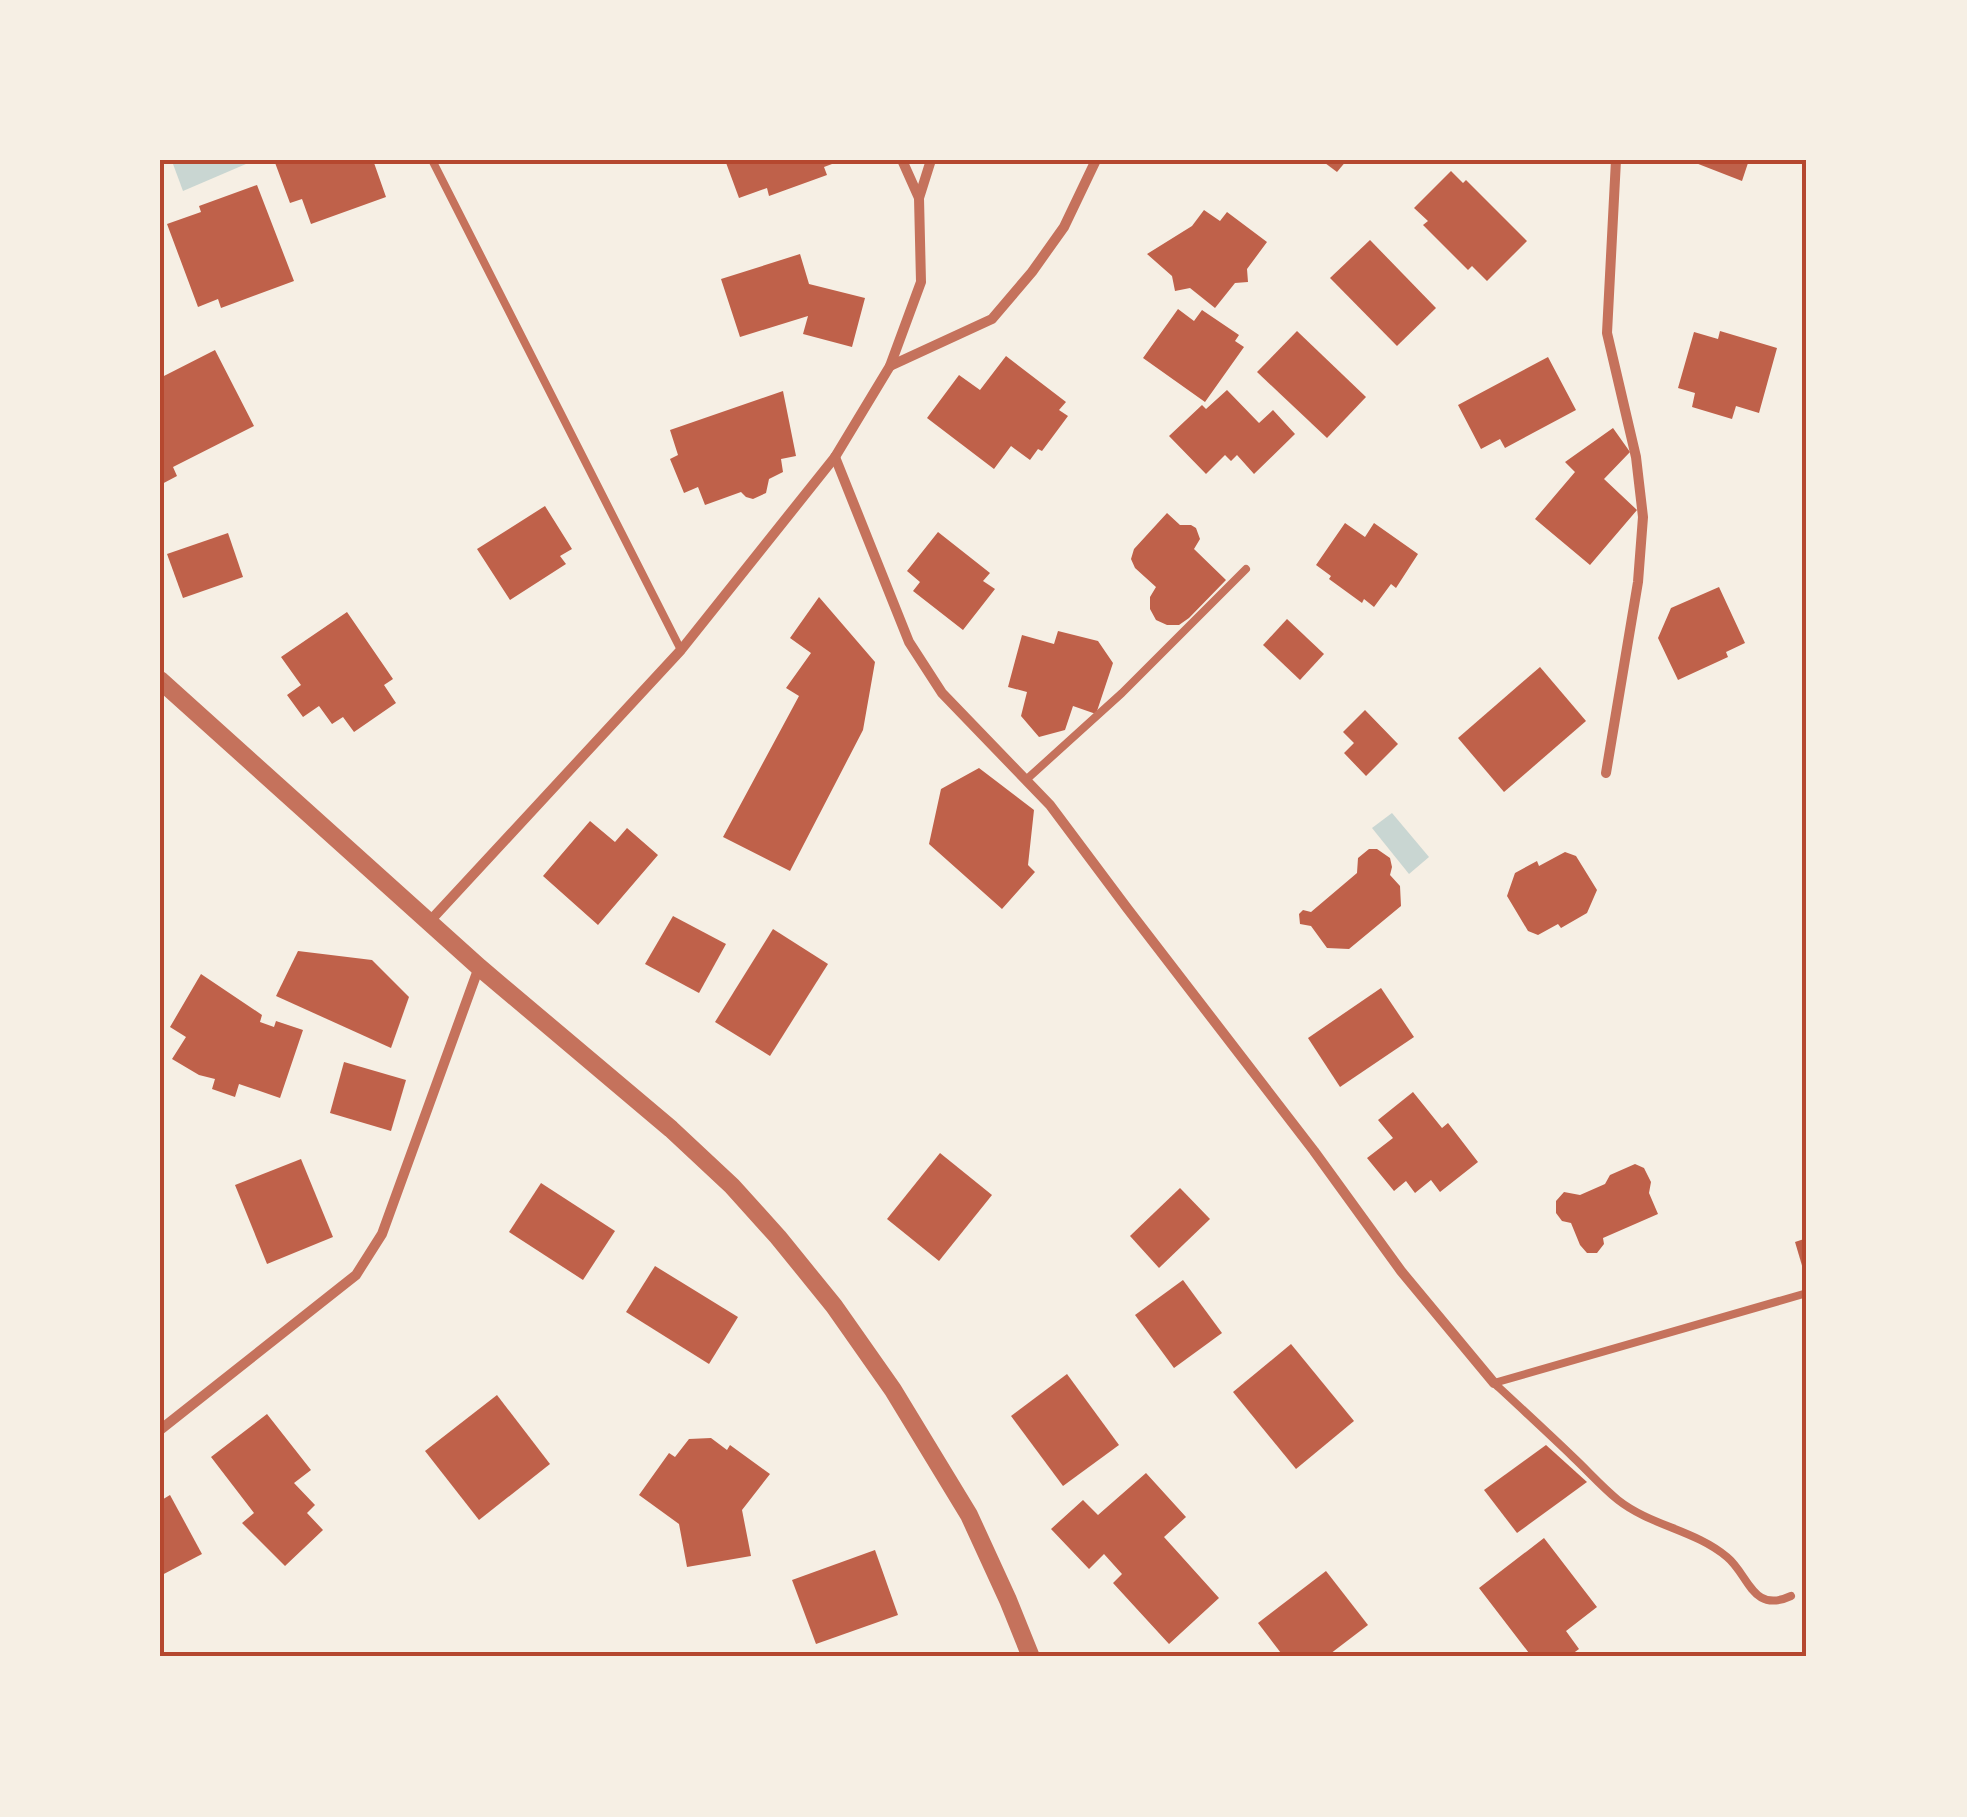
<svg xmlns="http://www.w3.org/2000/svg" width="1967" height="1817" font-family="Commissioner,sans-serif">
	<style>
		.water { fill: #c9d6d2 }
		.building { fill: #bf614a }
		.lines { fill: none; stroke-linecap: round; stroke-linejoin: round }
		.service { stroke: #c5725c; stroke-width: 8 }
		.minor { stroke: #c5725c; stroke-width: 10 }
		.tertiary { stroke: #c5725c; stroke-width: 18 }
		.neatline { fill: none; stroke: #b5482f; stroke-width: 4 }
	</style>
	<rect width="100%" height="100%" fill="#f6efe4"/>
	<g class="water">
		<path d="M 183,160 L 244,160 L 246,164 L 183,191 L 173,164 Z"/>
		<path d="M 1392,813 L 1429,857 L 1409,874 L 1372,828 Z"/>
	</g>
	<g class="building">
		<path d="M 274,160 L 373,160 L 386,197 L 311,224 L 302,199 L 290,203 Z"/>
		<path d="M 725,160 L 831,160 L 832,164 L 824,167 L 827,175 L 769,196 L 767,188 L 739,198 Z"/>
		<path d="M 1321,160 L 1347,160 L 1337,172 Z"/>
		<path d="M 1688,160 L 1749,160 L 1742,181 Z"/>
		<path d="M 1451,171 L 1463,183 L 1466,180 L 1527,241 L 1487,281 L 1472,266 L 1468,270 L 1423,225 L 1428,221 L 1414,208 Z"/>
		<path d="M 257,185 L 294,281 L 221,308 L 218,299 L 198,307 L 167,224 L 201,212 L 199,206 Z"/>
		<path d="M 1204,210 L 1220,221 L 1227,212 L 1267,242 L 1247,269 L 1248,282 L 1235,283 L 1215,308 L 1190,288 L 1175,291 L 1172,276 L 1147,254 L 1192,226 Z"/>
		<path d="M 1370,240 L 1436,308 L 1397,346 L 1330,278 Z"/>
		<path d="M 800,254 L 809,284 L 865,298 L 852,347 L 803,334 L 808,316 L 740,337 L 721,279 Z"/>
		<path d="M 1178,309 L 1194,321 L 1202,310 L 1239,335 L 1235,341 L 1244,347 L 1205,402 L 1143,358 Z"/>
		<path d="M 1297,331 L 1366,397 L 1327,438 L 1257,372 Z"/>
		<path d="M 1720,331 L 1777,348 L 1759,413 L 1736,406 L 1732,419 L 1692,407 L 1695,393 L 1678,388 L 1694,332 L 1718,339 Z"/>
		<path d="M 215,350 L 254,426 L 173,467 L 177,476 L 160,485 L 160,378 Z"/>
		<path d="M 1006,356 L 1066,402 L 1059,410 L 1068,416 L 1042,451 L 1038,449 L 1030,460 L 1011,446 L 994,469 L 927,418 L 959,375 L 980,390 Z"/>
		<path d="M 1548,357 L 1576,410 L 1505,448 L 1500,439 L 1481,449 L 1458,405 Z"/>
		<path d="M 1227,390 L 1259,423 L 1273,410 L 1295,434 L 1254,474 L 1237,455 L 1231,461 L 1225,455 L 1206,474 L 1169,436 L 1202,405 L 1206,409 Z"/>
		<path d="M 783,391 L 796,456 L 781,459 L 783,472 L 769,479 L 766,493 L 753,499 L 746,497 L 741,492 L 705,505 L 698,487 L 684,493 L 670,459 L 678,455 L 670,430 Z"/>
		<path d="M 1613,428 L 1630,452 L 1604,479 L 1637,510 L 1590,565 L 1535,519 L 1575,472 L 1565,462 Z"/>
		<path d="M 545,506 L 572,549 L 560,556 L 566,564 L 510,600 L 477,549 Z"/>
		<path d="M 1167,513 L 1180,525 L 1191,525 L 1196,528 L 1200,539 L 1194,549 L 1226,580 L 1189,618 L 1179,625 L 1167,625 L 1156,620 L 1150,609 L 1150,597 L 1156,587 L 1135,568 L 1131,559 L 1134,549 Z"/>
		<path d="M 1345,523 L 1365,537 L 1374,523 L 1418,554 L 1396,588 L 1391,584 L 1374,607 L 1364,599 L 1362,603 L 1329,579 L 1331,576 L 1316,565 Z"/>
		<path d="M 938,532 L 990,573 L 983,581 L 995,589 L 963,630 L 913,591 L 920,582 L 907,571 Z"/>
		<path d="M 228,533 L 243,577 L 183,598 L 167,554 Z"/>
		<path d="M 1719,587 L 1745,643 L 1726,652 L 1728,657 L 1678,680 L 1658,638 L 1671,608 Z"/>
		<path d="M 819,597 L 875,662 L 863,730 L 790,871 L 723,837 L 799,696 L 786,688 L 811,653 L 790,638 Z"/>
		<path d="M 347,612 L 393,679 L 384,685 L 396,703 L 354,732 L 343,717 L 332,724 L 319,706 L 303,717 L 287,695 L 301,685 L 281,657 Z"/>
		<path d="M 1287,619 L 1324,654 L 1300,680 L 1263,645 Z"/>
		<path d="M 1058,631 L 1098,641 L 1113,663 L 1096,714 L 1073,706 L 1065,730 L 1039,737 L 1021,716 L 1027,692 L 1008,687 L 1022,635 L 1054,644 Z"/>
		<path d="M 1540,667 L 1586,721 L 1504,792 L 1458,738 Z"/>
		<path d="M 1365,710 L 1398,744 L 1366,776 L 1344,753 L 1354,743 L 1343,732 Z"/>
		<path d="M 979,768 L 1034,810 L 1028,865 L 1035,872 L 1002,909 L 929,844 L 941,789 Z"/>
		<path d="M 590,821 L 615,842 L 627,828 L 658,855 L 598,925 L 543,876 Z"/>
		<path d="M 1369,849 L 1377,849 L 1390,858 L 1392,867 L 1390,875 L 1400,886 L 1401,906 L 1349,949 L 1327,948 L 1311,926 L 1300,924 L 1299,914 L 1303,910 L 1311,912 L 1357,873 L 1358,858 Z"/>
		<path d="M 1565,852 L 1576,856 L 1597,890 L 1587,913 L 1561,928 L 1558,924 L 1538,935 L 1528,931 L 1507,896 L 1515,873 L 1537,861 L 1539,866 Z"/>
		<path d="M 673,916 L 726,944 L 699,993 L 645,964 Z"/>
		<path d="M 773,929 L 828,964 L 770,1056 L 715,1022 Z"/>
		<path d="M 298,951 L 372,960 L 409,997 L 391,1048 L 276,996 Z"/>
		<path d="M 201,974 L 262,1015 L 260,1022 L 274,1027 L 276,1021 L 303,1030 L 280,1098 L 239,1084 L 235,1097 L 212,1089 L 215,1079 L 199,1075 L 172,1059 L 186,1037 L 170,1027 Z"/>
		<path d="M 1381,988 L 1414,1037 L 1340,1087 L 1308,1038 Z"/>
		<path d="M 344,1062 L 406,1080 L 391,1131 L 330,1113 Z"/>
		<path d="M 1413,1092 L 1442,1128 L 1448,1123 L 1478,1162 L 1440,1192 L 1431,1180 L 1415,1193 L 1406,1181 L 1394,1191 L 1367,1158 L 1393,1138 L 1378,1120 Z"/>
		<path d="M 940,1153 L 992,1195 L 939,1261 L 887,1219 Z"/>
		<path d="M 301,1159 L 333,1237 L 267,1264 L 235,1185 Z"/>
		<path d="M 1635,1164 L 1644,1168 L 1651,1182 L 1649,1193 L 1658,1214 L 1603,1238 L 1604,1244 L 1597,1253 L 1587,1253 L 1580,1245 L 1571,1223 L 1562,1221 L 1556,1213 L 1556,1201 L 1564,1192 L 1580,1195 L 1605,1184 L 1610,1175 Z"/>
		<path d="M 541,1183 L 615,1231 L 583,1280 L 509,1232 Z"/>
		<path d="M 1180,1188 L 1210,1219 L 1159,1268 L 1130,1236 Z"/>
		<path d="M 1807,1238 L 1807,1279 L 1806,1279 L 1795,1242 Z"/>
		<path d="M 655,1266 L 738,1317 L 709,1364 L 626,1312 Z"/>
		<path d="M 1183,1280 L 1222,1333 L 1174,1368 L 1135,1315 Z"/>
		<path d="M 1291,1344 L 1354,1421 L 1296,1469 L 1233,1392 Z"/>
		<path d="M 1067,1374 L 1119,1445 L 1063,1486 L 1011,1416 Z"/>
		<path d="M 497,1395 L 550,1464 L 479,1520 L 425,1451 Z"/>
		<path d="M 267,1414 L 311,1470 L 294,1483 L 315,1505 L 307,1513 L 323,1530 L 285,1566 L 242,1523 L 254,1513 L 211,1457 Z"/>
		<path d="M 711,1438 L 727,1450 L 730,1445 L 770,1474 L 742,1510 L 751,1556 L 687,1567 L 679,1524 L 639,1495 L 669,1453 L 675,1457 L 689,1439 Z"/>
		<path d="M 1546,1445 L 1587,1482 L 1517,1533 L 1484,1490 Z"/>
		<path d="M 1146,1473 L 1186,1517 L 1164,1537 L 1219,1598 L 1169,1644 L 1113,1583 L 1122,1574 L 1104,1554 L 1089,1569 L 1051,1529 L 1083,1500 L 1098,1515 Z"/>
		<path d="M 170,1495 L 202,1554 L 160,1576 L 160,1501 Z"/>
		<path d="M 1544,1538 L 1597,1607 L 1566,1631 L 1579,1649 L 1568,1657 L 1532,1657 L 1479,1588 Z"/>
		<path d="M 875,1550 L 898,1615 L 816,1644 L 792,1580 Z"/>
		<path d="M 1326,1571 L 1368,1625 L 1326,1657 L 1284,1657 L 1258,1623 Z"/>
	</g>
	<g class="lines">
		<g class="service">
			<path d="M 432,160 L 681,650"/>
			<path d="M 1027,779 L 1122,693 L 1246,569"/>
			<path d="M 1494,1383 C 1521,1408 1547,1432 1573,1457 C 1588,1471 1602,1487 1618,1500 C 1651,1526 1695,1530 1727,1557 C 1749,1575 1752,1614 1791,1596"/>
			<path d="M 1494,1383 L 1807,1293"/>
		</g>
		<g class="minor">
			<path d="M 902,160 L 919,198"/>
			<path d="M 890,366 L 992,319 L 1032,272 L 1064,227 L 1096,160"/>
			<path d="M 835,457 L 909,642 L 942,693 L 1050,805 L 1127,908 L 1314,1151 L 1401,1271 L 1494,1383"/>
			<path d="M 1606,773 L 1638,582 L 1643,517 L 1636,457 L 1607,333 L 1616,160"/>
			<path d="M 430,921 L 681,650 L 835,457 L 890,366 L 921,282 L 919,198 L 931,160"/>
			<path d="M 160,1430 L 356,1275 L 382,1234 L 479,967"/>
		</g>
		<path class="tertiary" d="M 160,680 L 479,967 L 671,1129 L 732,1186 L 778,1237 L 834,1306 L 893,1390 L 969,1515 L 1008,1600 L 1031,1657"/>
	</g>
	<rect width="1967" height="1817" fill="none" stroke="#f6efe4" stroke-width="325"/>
	<rect x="162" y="162" width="1642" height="1492" class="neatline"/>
</svg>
